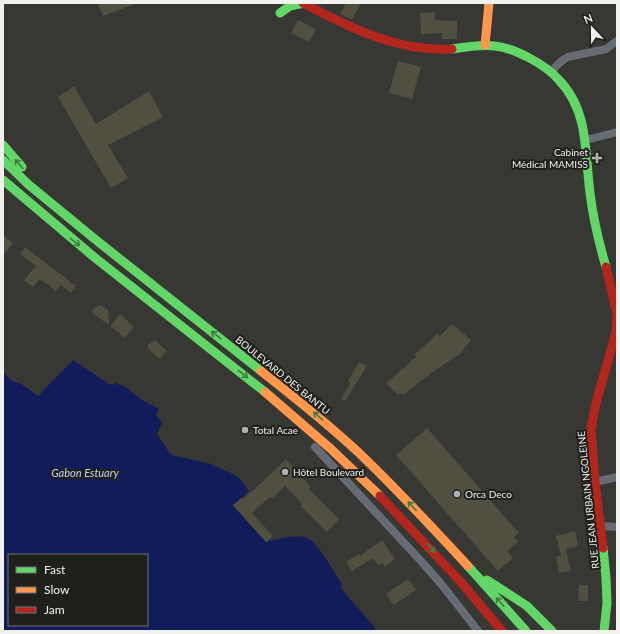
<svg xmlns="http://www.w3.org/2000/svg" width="620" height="634" font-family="Lato,sans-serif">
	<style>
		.water { fill: #101d5a; fill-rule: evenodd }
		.building { fill: #515040 }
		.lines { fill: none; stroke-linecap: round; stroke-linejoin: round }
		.street { stroke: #676b74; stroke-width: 8 }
		.fast { stroke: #63d668; stroke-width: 9 }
		.slow { stroke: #ff974d; stroke-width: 9 }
		.jam { stroke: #b3261e; stroke-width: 9 }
		.oneway { stroke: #417a42 }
		.poi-dot { fill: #b0b0ac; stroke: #1f1f1c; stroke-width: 1.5 }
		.labels { text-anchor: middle; stroke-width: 4; stroke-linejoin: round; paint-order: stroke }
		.poi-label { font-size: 10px; fill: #f1f1ed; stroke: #1f1f1c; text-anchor: start }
		.street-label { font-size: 10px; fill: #f1f1ed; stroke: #1f1f1c }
		.water-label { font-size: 11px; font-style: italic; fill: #c1d2fc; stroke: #1f1f1c }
	</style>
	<rect width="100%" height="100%" fill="#373733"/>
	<path class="water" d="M 73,360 L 109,384 L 113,385 L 116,383 L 124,386 L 142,400 L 159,409 L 156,414 L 162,423 L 157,434 L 171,455 L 208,463 L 233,474 L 240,479 L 249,491 L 233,506 L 266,542 C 277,539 299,533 309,539 C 320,546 335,574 343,585 L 340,587 C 352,603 366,615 377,631 L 3,631 L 3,372 L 12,381 L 20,383 L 38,396 ZM 9,555 L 147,555 L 147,625 L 9,625 Z"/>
	<g class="building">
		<path d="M 98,3 L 135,3 L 135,4 L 103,16 Z"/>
		<path d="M 346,3 L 361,3 L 352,20 L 340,14 Z"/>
		<path d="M 435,12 L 435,20 L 457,21 L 457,39 L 442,39 L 442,33 L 421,34 L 420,13 Z"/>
		<path d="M 298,20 L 316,29 L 309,42 L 291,33 Z"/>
		<path d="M 398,61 L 421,67 L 412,99 L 389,93 Z"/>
		<path d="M 74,86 L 96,124 L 149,91 L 163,117 L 108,145 L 128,178 L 111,188 L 58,97 Z"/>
		<path d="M 3,235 L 13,243 L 3,255 Z"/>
		<path d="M 25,247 L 76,286 L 71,293 L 61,285 L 56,291 L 40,279 L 33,287 L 24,280 L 36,266 L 20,254 Z"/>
		<path d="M 101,305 L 108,310 L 109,325 L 91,312 L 94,308 Z"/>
		<path d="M 120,314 L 134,327 L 125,338 L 110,326 Z"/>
		<path d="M 452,324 L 471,340 L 460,354 L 434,371 L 403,395 L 400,393 L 398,395 L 386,383 L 416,357 L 415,354 L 437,334 L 440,336 Z"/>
		<path d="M 155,340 L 167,351 L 160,359 L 148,349 L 149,348 L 147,346 L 152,341 L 153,342 Z"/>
		<path d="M 359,362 L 367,366 L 345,401 L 341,399 L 350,384 L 348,381 Z"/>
		<path d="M 427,428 L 519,533 L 514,537 L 518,542 L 507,551 L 513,558 L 498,571 L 396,455 Z"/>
		<path d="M 286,459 L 311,487 L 309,489 L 339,519 L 327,532 L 300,506 L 302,504 L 285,486 L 272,499 L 270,497 L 252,513 L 273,536 L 266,542 L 233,505 L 242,498 L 243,499 L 259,485 Z"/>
		<path d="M 575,531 L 578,546 L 566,549 L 571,571 L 559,573 L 556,557 L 561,556 L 556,536 Z"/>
		<path d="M 382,540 L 395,559 L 385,567 L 382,563 L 379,566 L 373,558 L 352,571 L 346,562 L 359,554 L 360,556 Z"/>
		<path d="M 408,579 L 416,590 L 394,605 L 386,594 Z"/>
		<path d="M 579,585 L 588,585 L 588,601 L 578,601 Z"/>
	</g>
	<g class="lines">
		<g class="street">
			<path d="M 551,73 C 556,65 560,61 568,57 L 606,49 L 617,41"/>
			<path d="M 586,140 L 617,132"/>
			<path d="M 315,447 L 421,561 L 442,585 L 478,631"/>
			<path d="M 595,482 L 617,477"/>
			<path d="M 600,526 L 617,527"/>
		</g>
		<g class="fast">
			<path d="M 280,13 L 290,6 L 304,3"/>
			<path d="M 452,49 C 466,47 480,44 495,46 C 514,48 545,64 558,79 C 570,91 578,107 582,124 C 587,147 587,170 590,193 C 593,218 599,243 606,267"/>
			<path d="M 3,145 L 22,167"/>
			<path d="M 3,160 L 29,185 L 96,240 L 261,371"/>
			<path d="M 3,180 L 94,257 L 265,392"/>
			<path d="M 603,548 L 606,578 L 607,603 L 604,631"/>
			<path d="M 468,566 L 526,631"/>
			<path d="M 487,580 L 527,606 L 552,631"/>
		</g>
		<g class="slow">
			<path d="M 485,45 L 489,3"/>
			<path d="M 261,371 C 294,397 327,423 358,452 C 396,488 432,527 468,566"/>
			<path d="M 265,392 L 331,449 L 380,496"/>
		</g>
		<g class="jam">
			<path d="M 303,3 C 350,28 398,52 452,49"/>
			<path d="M 380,496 L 460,581 L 502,631"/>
			<path d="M 603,548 L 595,482 L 591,430 L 595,407 L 616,332 L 617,314 L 606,267"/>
		</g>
	</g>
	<defs><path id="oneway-shaft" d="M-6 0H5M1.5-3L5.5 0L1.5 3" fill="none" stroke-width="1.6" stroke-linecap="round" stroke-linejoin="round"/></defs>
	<g class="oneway">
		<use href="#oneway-shaft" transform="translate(19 164) rotate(-130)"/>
		<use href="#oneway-shaft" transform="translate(75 242) rotate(38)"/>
		<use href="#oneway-shaft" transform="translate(216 335) rotate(-142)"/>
		<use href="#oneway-shaft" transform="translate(243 374) rotate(38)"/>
		<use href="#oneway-shaft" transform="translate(318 416) rotate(-139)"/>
		<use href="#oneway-shaft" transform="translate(412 506) rotate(-133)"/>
		<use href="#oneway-shaft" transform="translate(431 548) rotate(47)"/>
		<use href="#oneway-shaft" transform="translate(500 602) rotate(-132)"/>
	</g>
	<g class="poi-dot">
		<path d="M595 152h4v4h4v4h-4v4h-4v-4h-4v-4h4z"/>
		<circle cx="245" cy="430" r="4"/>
		<circle cx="285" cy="472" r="4"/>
		<circle cx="457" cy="494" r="4"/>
	</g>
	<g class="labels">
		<g class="poi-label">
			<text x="588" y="156" text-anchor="end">Cabinet<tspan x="588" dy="12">Médical MAMISS</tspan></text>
			<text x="253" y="434">Total Acae</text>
			<text x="293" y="476">Hôtel Boulevard</text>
			<text x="465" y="498">Orca Deco</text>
		</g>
		<g class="street-label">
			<text transform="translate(283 375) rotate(39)" y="4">BOULEVARD DES BANTU</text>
			<text transform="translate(588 500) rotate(-96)" y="4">RUE JEAN URBAIN NGOLEINE</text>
		</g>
		<g class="water-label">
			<text x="85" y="477">Gabon Estuary</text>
		</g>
	</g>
	<rect width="620" height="634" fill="none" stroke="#f1f1ed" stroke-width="8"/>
	<rect x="8" y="554" width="140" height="72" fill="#1f1f1c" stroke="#737370"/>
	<rect x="16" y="567" width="20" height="6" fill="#63d668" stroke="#737370"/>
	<text x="44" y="574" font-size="12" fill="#f1f1ed">Fast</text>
	<rect x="16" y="587" width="20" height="6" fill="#ff974d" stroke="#737370"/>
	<text x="44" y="594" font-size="12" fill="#f1f1ed">Slow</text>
	<rect x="16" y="607" width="20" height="6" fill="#b3261e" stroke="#737370"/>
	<text x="44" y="614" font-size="12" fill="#f1f1ed">Jam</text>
	<g transform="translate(592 28) rotate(338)" stroke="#1f1f1c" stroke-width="3" paint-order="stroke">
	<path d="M0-3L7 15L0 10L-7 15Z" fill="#f1f1ed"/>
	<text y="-6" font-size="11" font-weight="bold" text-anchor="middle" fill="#f1f1ed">N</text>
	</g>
</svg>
